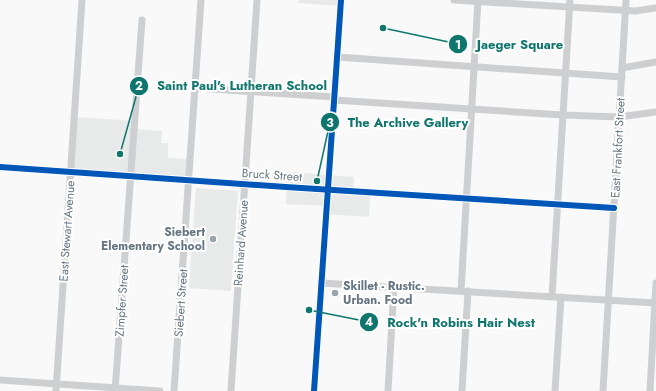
<svg xmlns="http://www.w3.org/2000/svg" width="656" height="391" font-family="Jost,sans-serif">
	<style>
		.built { fill: #e8e9e9 }
		.lines { fill: none; stroke-linecap: round; stroke-linejoin: round }
		.minor { stroke: #cecfd0; stroke-width: 7 }
		.cycleway-casing { stroke: #fff; stroke-width: 8 }
		.cycleway { stroke: #0057b8; stroke-width: 6 }
		.poi-dot { fill: #99a4ac; stroke: #fff; stroke-width: 1.5 }
		.labels { text-anchor: middle; stroke-width: 4; stroke-linejoin: round; paint-order: stroke }
		.street-label { font-size: 12px; fill: #657683; stroke: #fff }
		.poi-label { font-size: 12px; font-weight: bold; fill: #657683; stroke: #fff; text-anchor: end }
		.leader { fill: none; stroke: #0f766e; stroke-width: 1.5 }
		.callout-dot { fill: #0f766e; stroke: #fff; stroke-width: 1.5 }
		.mark-label { font-size: 12px; text-anchor: middle; font-weight: bold; fill: #fff }
		.callout-label { font-size: 13px; text-anchor: middle; font-weight: bold; fill: #0f766e; stroke: #fff; stroke-width: 4; stroke-linejoin: round; paint-order: stroke }
	</style>
	<rect width="100%" height="100%" fill="#f9f9f9"/>
	<g class="built">
		<path d="M 299,0 L 341,0 L 340,6 L 298,3 Z"/>
		<path d="M 75,117 L 135,121 L 135,129 L 162,131 L 161,143 L 168,143 L 168,158 L 191,159 L 190,181 L 71,173 Z"/>
		<path d="M 288,172 L 354,177 L 353,191 L 370,192 L 369,217 L 324,214 L 325,206 L 286,204 Z"/>
		<path d="M 196,188 L 238,191 L 231,291 L 189,288 Z"/>
	</g>
	<g class="lines">
		<g class="minor">
			<path d="M 454,0 L 635,11 L 656,8"/>
			<path d="M 337,57 L 622,77"/>
			<path d="M 622,68 L 656,62"/>
			<path d="M 196,88 L 334,97"/>
			<path d="M 334,100 L 563,115 L 619,117 L 656,112"/>
			<path d="M 0,167 L 286,187 L 614,208"/>
			<path d="M 321,283 L 656,303"/>
			<path d="M 461,291 L 478,0"/>
			<path d="M 552,296 L 570,0"/>
			<path d="M 0,380 L 160,391"/>
			<path d="M 56,391 L 82,0"/>
			<path d="M 115,391 L 142,20"/>
			<path d="M 174,391 L 201,0"/>
			<path d="M 231,391 L 257,0"/>
			<path d="M 314,391 L 341,0"/>
			<path d="M 388,391 L 394,287"/>
			<path d="M 462,391 L 468,291"/>
			<path d="M 555,391 L 561,297"/>
			<path d="M 603,391 L 626,0"/>
			<path d="M 650,391 L 656,283"/>
		</g>
		<g class="cycleway-casing">
			<g id="cycleway">
				<path d="M 0,167 L 286,187 L 614,208"/>
				<path d="M 314,391 L 341,0"/>
			</g>
		</g>
		<use href="#cycleway" class="cycleway"/>
	</g>
	<g class="poi-dot">
		<circle cx="213" cy="239" r="4"/>
		<circle cx="335" cy="293" r="4"/>
	</g>
	<g class="labels">
		<g class="street-label">
			<text transform="translate(618 148) rotate(-87)" y="4">East Frankfort Street</text>
			<text transform="translate(272 175) rotate(4)" y="4">Bruck Street</text>
			<text transform="translate(67 231) rotate(-86)" y="4">East Stewart Avenue</text>
			<text transform="translate(241 243) rotate(-86)" y="4">Reinhard Avenue</text>
			<text transform="translate(122 301) rotate(-86)" y="4">Zimpfer Street</text>
			<text transform="translate(181 303) rotate(-86)" y="4">Siebert Street</text>
		</g>
		<g class="poi-label">
			<text x="205" y="236">Siebert<tspan x="205" dy="14">Elementary School</tspan></text>
			<text x="343" y="290" text-anchor="start">Skillet - Rustic.<tspan x="343" dy="14">Urban. Food</tspan></text>
		</g>
	</g>
	<path class="leader" d="M383 28L458 44M120 154L139 86M317 181L330 122M309 310L369 322"/>
	<g class="callout-dot">
		<circle cx="383" cy="28" r="4"/>
		<circle cx="120" cy="154" r="4"/>
		<circle cx="317" cy="181" r="4"/>
		<circle cx="309" cy="310" r="4"/>
		<circle cx="458" cy="44" r="10"/>
		<circle cx="139" cy="86" r="10"/>
		<circle cx="330" cy="122" r="10"/>
		<circle cx="369" cy="322" r="10"/>
	</g>
	<g class="mark-label">
		<text x="458" y="49">1</text>
		<text x="139" y="90">2</text>
		<text x="330" y="127">3</text>
		<text x="369" y="326">4</text>
	</g>
	<g class="callout-label">
		<text x="520" y="49">Jaeger Square</text>
		<text x="242" y="90">Saint Paul's Lutheran School</text>
		<text x="408" y="127">The Archive Gallery</text>
		<text x="461" y="327">Rock'n Robins Hair Nest</text>
	</g>
</svg>
